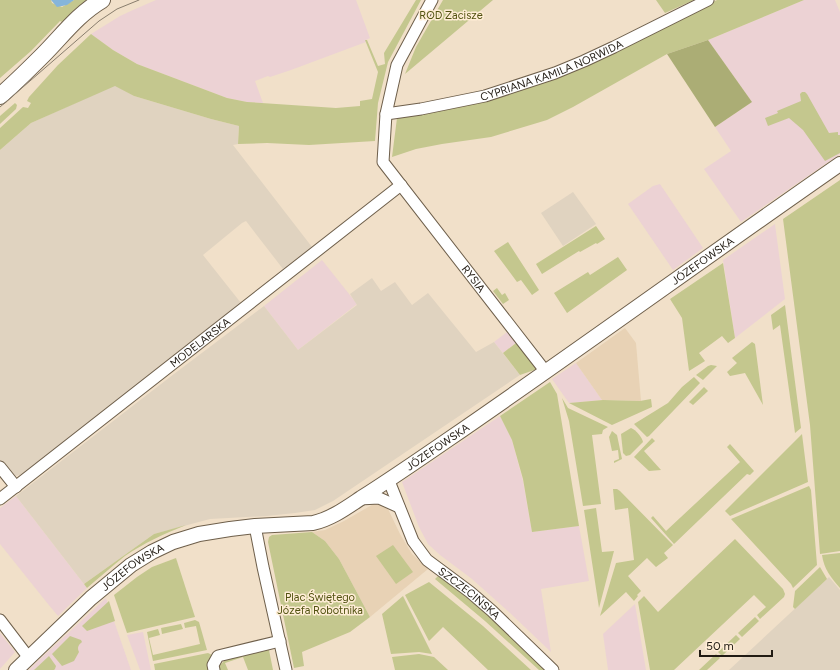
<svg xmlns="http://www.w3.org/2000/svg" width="840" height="670" viewBox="0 0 840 670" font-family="Figtree,sans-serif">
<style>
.commercial{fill:#ecd2d4}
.industrial{fill:#e0d3c0}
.built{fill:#e8d2b5}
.green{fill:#c4c78e}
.forest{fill:#abad75}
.water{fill:#85b5db}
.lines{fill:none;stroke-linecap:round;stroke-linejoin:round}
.minor-casing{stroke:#6e5f4b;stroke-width:13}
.tertiary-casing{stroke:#6e5f4b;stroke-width:16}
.secondary-casing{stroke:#6e5f4b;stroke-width:18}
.minor{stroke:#fff;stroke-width:11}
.tertiary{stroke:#fff;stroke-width:14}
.secondary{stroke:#fff;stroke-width:16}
.tram{stroke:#887d6d;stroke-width:1}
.labels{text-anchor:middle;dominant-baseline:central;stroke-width:3;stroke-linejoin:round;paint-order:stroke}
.park-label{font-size:11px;fill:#515210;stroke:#ffedd6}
.street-label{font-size:11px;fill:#211b13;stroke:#ffedd6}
</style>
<rect width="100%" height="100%" fill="#f1e0c9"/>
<g class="commercial">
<path d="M156,0h200l14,38 -4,2v2l-75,28 -21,7 -2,-1 -13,5 8,22 -16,-1 -20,-4 -90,-34 -24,-14 -22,-16 29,-18 13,-6z"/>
<path d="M804,0h31l5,12v142l-99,68 -37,-53 27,-18 -16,-24 37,-25 -44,-62z"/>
<path d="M660,184l43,64 -30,22 -45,-66 25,-18z"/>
<path d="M775,224l10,75 -50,39 -12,-78z"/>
<path d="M322,260l35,44 -59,46 -34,-44z"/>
<path d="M507,332l9,11 -13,10 -9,-11z"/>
<path d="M576,363l26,37 -33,3 -17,-24z"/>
<path d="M500,416l12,24 11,41 9,51 47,-6 10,55 -48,8 10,63 -41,-39 -38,-34 -32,-24 -12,-11 -9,-17 -17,-45z"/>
<path d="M16,496l71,92 -29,28 -10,-12 -48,-60v-36z"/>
<path d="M106,598l25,72h-102l10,-10z"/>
<path d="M635,604l11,66h-38l-5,-36z"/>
<path d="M143,632l8,38h-11l-13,-35z"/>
<path d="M0,633l15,19 -15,17z"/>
</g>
<g class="industrial">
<path d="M115,85l19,11 77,23 28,7 -1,18 -5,1 79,102 -29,22 -37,-48 -4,2 -39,32 38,48 -218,171 -7,2 -6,-1 -10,-13v-312l31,-27z"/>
<path d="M573,192l23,32 -33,22 -22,-33z"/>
<path d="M372,278l9,13 14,-9 17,23 16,-12 48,59 18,-10 26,33 -187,126 -18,9 -20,3 -28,3 -57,3 -56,15 -70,50 -68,-88 158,-122 90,-68 34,44 59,-45 -7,-11z"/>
<path d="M829,577l11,13v80h-111z"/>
</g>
<g class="built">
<path d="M625,328l11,15 5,58 -39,-1 -26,-37z"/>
<path d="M377,502l11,7 12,25 12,20 16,15 -58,48 -31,-58 -14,-18 -13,-9 13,-2 19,-9z"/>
</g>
<g class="green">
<path d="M0,0h51l1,3 10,4 12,-7h12l-13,11 -11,11 -2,-1 -29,30 -31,27z"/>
<path d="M416,0h5l-33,62 -10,41 -3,38 -66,4 -42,-2 -29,1 1,-18 -28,-7 -77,-23 -19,-10 -84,37 -31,27v-22l23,-21 5,1 3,-5 -4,-2 2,-4 29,-32 33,-31 22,16 24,14 90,34 20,4 89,6 24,-2v-5l12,-2 6,-27 -13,-32h2l11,26 7,-2 -1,-11z"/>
<path d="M443,0h50l-88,74 11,-27z"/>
<path d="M656,0h38l-29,13z"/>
<path d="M717,0h87l-96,40 -41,14 -94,53 -26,13 -56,17 -49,7 -26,5 -24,8 5,-39 88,-18 187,-78z"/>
<path d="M802,92h3l2,2 22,39 9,-1v3h2v18l-15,8 -22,-31 -14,-12 -21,8 -3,-8 13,-5 -1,-2 24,-10 -1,-7z"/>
<path d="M15,103l2,2 -1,4 -16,15v-8z"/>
<path d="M840,180v371l-20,3 -10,-129 -27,-206z"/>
<path d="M596,226l9,13 -8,5 -1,-1 -16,9 -1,-1 -37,23 -6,-10z"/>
<path d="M508,242l31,48 -7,5 -11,-15 -4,2 -23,-31z"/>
<path d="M618,257l9,13 -60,43 -13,-20 34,-21 2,3z"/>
<path d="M723,263l12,75 -7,5 -6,-7 -23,17 6,8 -16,10 -7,-53 -12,-19z"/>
<path d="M497,288l5,7 3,-2 4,7 -6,4 -10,-13z"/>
<path d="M785,305l16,123 -6,5 -15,-108 -7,5 -2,-15z"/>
<path d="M752,342l3,2 8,61 -18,-32 -15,3 -3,-4 10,-9 -5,-5z"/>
<path d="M516,343l21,26 -17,6 -17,-22z"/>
<path d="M711,365l6,1 -14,14 -7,-5 12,-9z"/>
<path d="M694,377l6,6 -51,53 -2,1 -13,-13 34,-21 14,-16z"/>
<path d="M550,382l7,12 22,132 -47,6 -9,-53 -11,-39 -12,-24z"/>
<path d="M704,387l4,4 -15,14 -4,-3z"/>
<path d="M562,398l6,10 40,19 -5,3 -1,4 -10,1 9,69 -18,2 -14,-85z"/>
<path d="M651,399l1,8 -40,18 -43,-22 34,-3 37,1z"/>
<path d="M631,428c5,2 11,9 12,14l-13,13 -4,1 -3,-3 -2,-19z"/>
<path d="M612,431l5,4 5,24 -8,4v-2l5,-2 -1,-9 -6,1 -3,-14z"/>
<path d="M802,434l6,48 -78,34 -5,-5z"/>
<path d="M652,438l3,3 -11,10 17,19 -12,1 -15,-14z"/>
<path d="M730,444l24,27 -4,4 -3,-1 -73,70 -23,-26 2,-2 13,15 74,-69 -13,-15z"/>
<path d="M809,486l2,4 6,75 -24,23 -2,-4 -60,-65z"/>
<path d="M613,489h4l3,2 53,54 -9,8 4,5 -12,9 -9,-9 -19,18 13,15 -4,4 1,1 -4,5 -8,-9 -26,24 16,-53 18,-3 -6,-52 -13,2z"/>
<path d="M596,508l6,44 12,-1 -15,57 -15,-98z"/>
<path d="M186,525c-22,9 -42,18 -61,31 -13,10 -25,21 -38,32l-3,-4 70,-50z"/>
<path d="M312,532l13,9 14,18 31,58 -20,15 -48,20 2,14 -10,2 -26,-126 1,-5 3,-2z"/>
<path d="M735,539l48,50 2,5 -1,3 -24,22 -3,-4 9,-8 -12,-12 -80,75h-24l-12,-68 6,-6 14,16z"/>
<path d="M393,545l20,27 -17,12 -20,-28z"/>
<path d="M840,553v35c-9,-10 -16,-19 -18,-33z"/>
<path d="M176,558l19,59 -68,16 -13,-38 23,-18 15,-10z"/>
<path d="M820,567l7,12 -32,30 -2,-2 2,-16z"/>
<path d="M438,576l20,14 31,26 56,54h-6l-54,-49 -50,-42z"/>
<path d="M429,582l54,44 48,44h-43l-45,-43 -14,14 -24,-46z"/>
<path d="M403,596l29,58 -13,-2 -28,2 -9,-40z"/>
<path d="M109,601l6,20 -28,10 -5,-5z"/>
<path d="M755,617l4,4 -17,16 -4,-4z"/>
<path d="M195,620l4,2 8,28 -54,11 -6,-29 11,-3 2,6 -11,3 4,17 47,-11 -4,-18 -11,2 -1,-5z"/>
<path d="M181,624l2,5 -21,5 -1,-6z"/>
<path d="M736,635l4,4 -18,17 -4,-4z"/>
<path d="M70,636l11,4 1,2c-4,3 -5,6 -3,10l-5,9 -12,5 -10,-12z"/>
<path d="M269,650l4,20h-25l-5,-13 -18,6 3,7h-8l-1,-4 6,-6z"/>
<path d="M208,653l8,4 -3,13h-58l-1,-6z"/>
<path d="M419,654l15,3 14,13h-53l-3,-13z"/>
<path d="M716,654l4,4 -13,12h-8z"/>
<path d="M49,656l7,10 -1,3 -1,1h-20z"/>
</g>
<path class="forest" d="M708,40l44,62 -37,25 -48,-73z"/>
<path class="water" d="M51,0h23l-7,5 -10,2z"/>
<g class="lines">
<defs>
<g id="minor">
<path id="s1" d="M432,0l-35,65 -11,49 -3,48 163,210"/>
<path id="s2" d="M386,114l35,-5 64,-13 70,-23 29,-12 30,-14 94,-47"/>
<path d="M0,467l16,20"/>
<path id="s3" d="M389,481l24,60 14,19 43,32 22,19 61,59"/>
<path id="s4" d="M0,499l401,-314"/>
<path d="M359,499l20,-1 20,9"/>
<path d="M255,526l8,41 23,103"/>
<path d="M0,620l29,38"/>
<path d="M214,670l-1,-5 5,-9 62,-15"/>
</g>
<g id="tertiary">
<path id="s5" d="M16,670l75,-72 40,-33 21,-13 21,-10 26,-8 31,-5 25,-3 58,-3c18,-4 33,-15 48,-25 30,-19 59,-39 88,-59 131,-90 260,-184 391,-275"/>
</g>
<path id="secondary" d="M0,96c15,-13 29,-27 43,-41 19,-19 35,-41 59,-55"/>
</defs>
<use href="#minor" class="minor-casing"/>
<use href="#tertiary" class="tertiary-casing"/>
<use href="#secondary" class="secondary-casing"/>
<use href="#minor" class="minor"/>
<use href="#tertiary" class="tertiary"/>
<use href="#secondary" class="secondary"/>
<path class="tram" d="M0,107l99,-86 18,-12 22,-9"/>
</g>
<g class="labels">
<g class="park-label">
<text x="451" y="15">ROD Zacisze</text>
<text x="320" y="597">Plac Świętego<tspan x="320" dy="13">Józefa Robotnika</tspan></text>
</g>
<g class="street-label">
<text stroke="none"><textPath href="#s2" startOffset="172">CYPRIANA KAMILA NORWIDA</textPath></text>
<text stroke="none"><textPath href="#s5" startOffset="816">JÓZEFOWSKA</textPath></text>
<text stroke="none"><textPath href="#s1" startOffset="320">RYSIA</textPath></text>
<text stroke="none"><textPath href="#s4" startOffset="254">MODELARSKA</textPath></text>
<text stroke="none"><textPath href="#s5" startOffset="492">JÓZEFOWSKA</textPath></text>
<text stroke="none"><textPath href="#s5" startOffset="156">JÓZEFOWSKA</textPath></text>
<text stroke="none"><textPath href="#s3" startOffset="142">SZCZECIŃSKA</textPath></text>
</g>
</g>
<path d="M700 650v6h72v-6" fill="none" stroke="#211b13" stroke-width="2"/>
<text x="706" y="650" font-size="12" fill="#211b13" stroke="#ffedd6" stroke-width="3" paint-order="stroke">50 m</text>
</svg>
